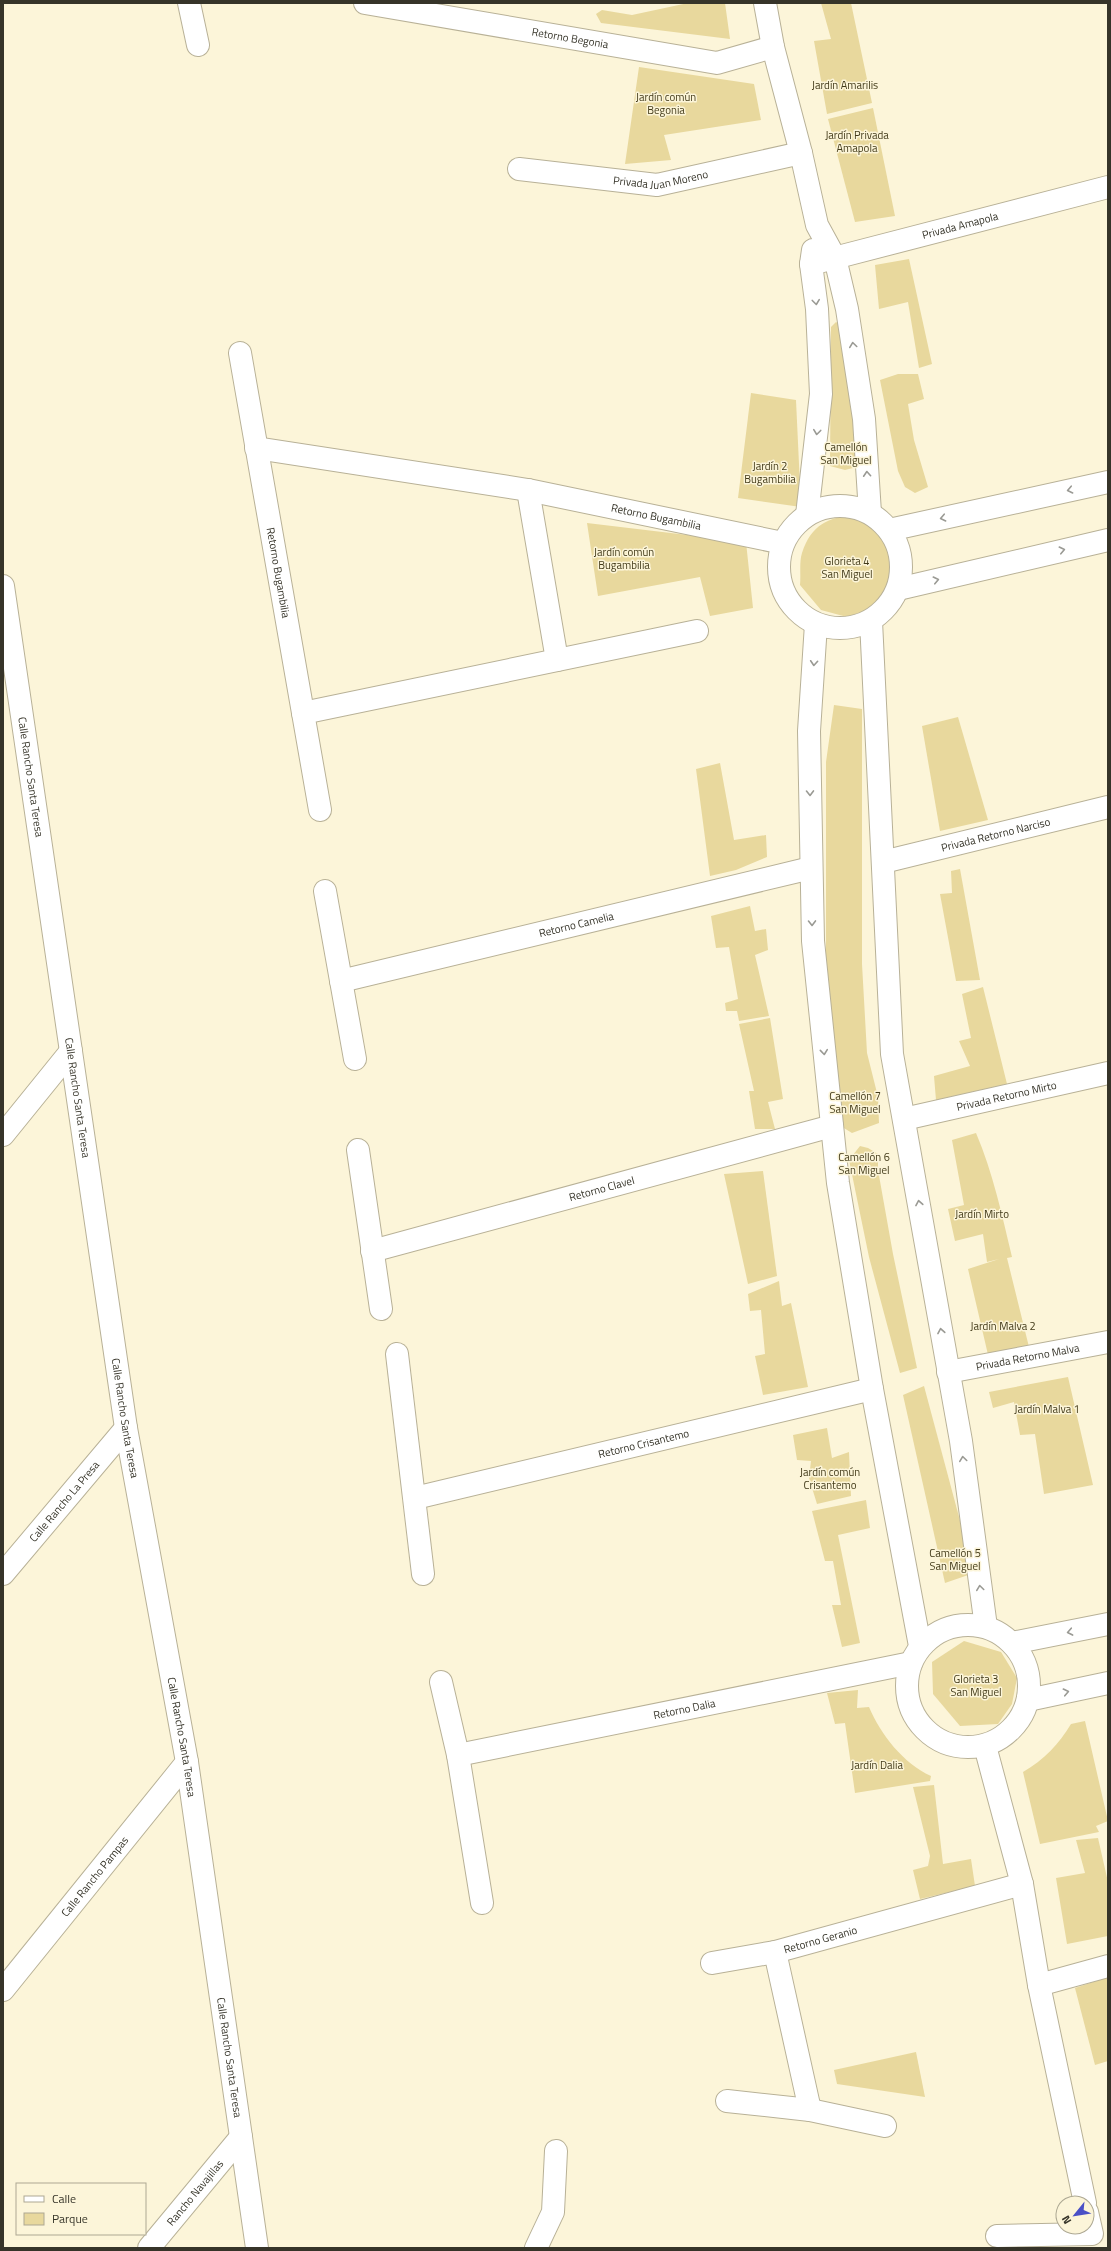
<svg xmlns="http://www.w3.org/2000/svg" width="1111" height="2251" viewBox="0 0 1111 2251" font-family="'Titillium Web',sans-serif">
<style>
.green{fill:#e8d89d}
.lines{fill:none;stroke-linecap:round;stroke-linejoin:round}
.street-casing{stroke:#b8b197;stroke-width:24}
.street{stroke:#fff;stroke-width:22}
.oneway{stroke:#9a9a94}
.labels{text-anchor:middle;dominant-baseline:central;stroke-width:3;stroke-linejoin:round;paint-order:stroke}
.street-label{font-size:11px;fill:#363429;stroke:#fcf5d9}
.park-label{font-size:11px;fill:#423a19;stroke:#fcf5d9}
</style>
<rect width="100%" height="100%" fill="#fcf5d9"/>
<g class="green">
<path d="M688,3h37l5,36 -129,-16 -5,-9 6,-4 30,5z"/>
<path d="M821,3h30l21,100 -45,11 -13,-73 17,-2z"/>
<path d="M639,67l115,17 7,36 -97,15 7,25 -46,4z"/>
<path d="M873,108l22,108 -40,6 -27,-103z"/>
<path d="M909,259l23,105 -13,4 -11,-66 -29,7 -4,-44z"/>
<path d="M836,322l7,5 18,139 -16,4 -15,-4 1,-139z"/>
<path d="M898,374h20l6,25 -16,5 6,36 14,47 -13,6 -10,-6 -7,-16 -18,-91z"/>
<path d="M751,393l45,7 5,107 -63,-9z"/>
<path d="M856,515l20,10 15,25 5,20 -5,19 -16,18 -28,10 -26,-7 -21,-25c1,-10 -1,-23 2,-32 9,-28 26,-36 54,-38z"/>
<path d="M587,523l159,19 7,66 -43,8 -10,-39 -102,19z"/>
<path d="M834,705l28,4v255l5,89 11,44 1,26 -27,10 -13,-8 -13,-131v-232z"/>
<path d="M958,717l30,103 -48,11 -18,-105z"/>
<path d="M720,763l14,77 32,-5 1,22 -31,13 -26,6 -14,-107z"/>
<path d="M960,869l20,111 -24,1 -16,-87 12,-1 -1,-22z"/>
<path d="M750,906l5,25 11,-2 2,21 -13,5 14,61 -30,5 -2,-10h-11l-1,-8 13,-4 -9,-52 -13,1 -5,-32z"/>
<path d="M983,987l24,97 -71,16 -2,-24 36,-10 -11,-25 12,-3 -9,-44z"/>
<path d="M770,1018l13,81 -15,3 7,27h-20l-6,-38h5l-15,-67z"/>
<path d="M976,1133c17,40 26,82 36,124l-5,1 22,89 -40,12 -21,-90 31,-10 -12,3 -4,-28 -28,7 -7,-32 16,-4 -12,-65z"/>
<path d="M860,1146l8,2 10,6v16l15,84 24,114 -17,5 -31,-116 -20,-97z"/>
<path d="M763,1171l14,105 -29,8 -24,-110z"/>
<path d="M779,1281l3,25 9,-3 17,84 -45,8 -8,-39 10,-2 -4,-44 -11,1 -2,-17z"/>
<path d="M1068,1377l25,108 -49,9 -9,-60 -15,1 -6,-33 -21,6 -4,-16z"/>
<path d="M924,1386l50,187 -29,10 -42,-188z"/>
<path d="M827,1428l5,30 17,-6 2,44 -34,8 -8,-26 2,-17 -14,-1 -4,-25z"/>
<path d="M866,1500l4,28 -32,7 22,108 -18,4 -10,-42h9l-8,-44h-8l-13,-50z"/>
<path d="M964,1641l37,11 16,26 -5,26 -14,20 -38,2 -27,-32 -1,-32z"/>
<path d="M858,1690l-1,18 12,-1c12,28 34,56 62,69l-1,5 -75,12 -10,-70 -10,1 -8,-31z"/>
<path d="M1085,1721l23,100 -12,5 3,6 -59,12 -17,-72c21,-12 36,-28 48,-48z"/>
<path d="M934,1785l9,79 28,-5 4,27 -55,13 -7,-29 15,-4 2,-10 -17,-69z"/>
<path d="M1098,1838l10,44v54l-41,8 -11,-66 29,-5 -9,-33z"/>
<path d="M1108,1977v84l-13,4 -20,-77z"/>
<path d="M916,2052l9,45 -88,-13 -3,-14z"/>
</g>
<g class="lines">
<defs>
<g id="street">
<path d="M189,3l9,42"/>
<path id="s1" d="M365,3l352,60 56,-16"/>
<path d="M765,3l8,44 28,106 16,72 18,33 12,51 17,110 6,94"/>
<path id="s2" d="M519,169l138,16 144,-32"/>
<path id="s3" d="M811,264l297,-77"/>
<path id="s4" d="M240,353l80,457"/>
<path id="s5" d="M256,448l272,42 255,53"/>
<path d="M528,490l29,170"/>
<circle cx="840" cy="567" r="61"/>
<path d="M807,515l14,-121 -4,-85 -6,-45 2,-14"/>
<path d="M889,530l219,-48"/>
<path id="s6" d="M3,586l123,842 61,334 70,486"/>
<path d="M898,589l210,-49"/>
<path d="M871,621l21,433 69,387 25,186"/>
<path d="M816,624l-7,107 4,210 25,242 34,206 48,257"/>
<path d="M303,713l394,-82"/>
<path id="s7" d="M883,862l225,-55"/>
<path d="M325,891l30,168"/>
<path id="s8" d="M341,981l470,-113"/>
<path id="s9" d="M904,1119l204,-46"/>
<path d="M3,1135l68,-84"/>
<path d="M358,1150l23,159"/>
<path id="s10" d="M372,1251l460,-125"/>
<path d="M397,1354l26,220"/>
<path id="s11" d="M948,1372l160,-30"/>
<path id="s12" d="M415,1498l457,-109"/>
<path id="s13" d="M3,1574l123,-146"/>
<circle cx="968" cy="1686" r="61"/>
<path d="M1012,1643l96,-19"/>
<path d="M441,1682l17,73 24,148"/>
<path d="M1028,1700l80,-17"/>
<path d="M985,1746l37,138 17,101 46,218"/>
<path id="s14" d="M458,1755l453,-92"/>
<path d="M775,1952l35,158"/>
<path id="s15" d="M712,1963l63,-11 247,-68"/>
<path d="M1039,1985l69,-19"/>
<path id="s16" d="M3,1990l184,-228"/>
<path d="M727,2101l83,9 75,16"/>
<path d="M997,2236l95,-2 -5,-22"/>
<path id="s17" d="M149,2248l92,-111"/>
<path d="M536,2248l17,-36 3,-61"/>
</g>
</defs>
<use href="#street" class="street-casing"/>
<use href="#street" class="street"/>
</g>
<defs><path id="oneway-chevron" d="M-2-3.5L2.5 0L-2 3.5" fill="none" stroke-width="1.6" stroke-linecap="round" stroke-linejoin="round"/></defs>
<g class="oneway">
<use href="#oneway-chevron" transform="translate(816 302) rotate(83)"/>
<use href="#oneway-chevron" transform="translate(853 345) rotate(-98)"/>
<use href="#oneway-chevron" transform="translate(817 432) rotate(97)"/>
<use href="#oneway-chevron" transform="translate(867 474) rotate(-94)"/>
<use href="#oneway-chevron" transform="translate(1070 490) rotate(168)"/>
<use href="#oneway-chevron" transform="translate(943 518) rotate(168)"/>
<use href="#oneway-chevron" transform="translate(1062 550) rotate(-13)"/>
<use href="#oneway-chevron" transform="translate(936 580) rotate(-13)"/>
<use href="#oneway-chevron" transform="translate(814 663) rotate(94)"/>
<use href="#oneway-chevron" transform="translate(810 793) rotate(89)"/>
<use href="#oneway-chevron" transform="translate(812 923) rotate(89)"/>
<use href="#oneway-chevron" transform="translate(824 1052) rotate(84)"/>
<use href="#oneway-chevron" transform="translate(919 1203) rotate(-100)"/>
<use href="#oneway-chevron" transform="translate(941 1331) rotate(-100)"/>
<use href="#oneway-chevron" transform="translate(963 1459) rotate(-98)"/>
<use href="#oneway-chevron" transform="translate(980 1588) rotate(-98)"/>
<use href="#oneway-chevron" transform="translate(1070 1632) rotate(169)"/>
<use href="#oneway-chevron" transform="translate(1066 1692) rotate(-12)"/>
</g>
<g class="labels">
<g class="street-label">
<text stroke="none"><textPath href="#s1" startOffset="208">Retorno Begonia</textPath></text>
<text stroke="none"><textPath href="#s2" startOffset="143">Privada Juan Moreno</textPath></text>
<text stroke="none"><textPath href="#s3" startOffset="154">Privada Amapola</textPath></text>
<text stroke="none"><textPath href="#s5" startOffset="406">Retorno Bugambilia</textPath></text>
<text stroke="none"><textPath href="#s4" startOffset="223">Retorno Bugambilia</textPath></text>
<text stroke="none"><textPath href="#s6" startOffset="193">Calle Rancho Santa Teresa</textPath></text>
<text stroke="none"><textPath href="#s7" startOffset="116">Privada Retorno Narciso</textPath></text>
<text stroke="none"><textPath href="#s8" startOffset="242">Retorno Camelia</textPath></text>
<text stroke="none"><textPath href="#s9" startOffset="105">Privada Retorno Mirto</textPath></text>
<text stroke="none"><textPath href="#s6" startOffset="517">Calle Rancho Santa Teresa</textPath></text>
<text stroke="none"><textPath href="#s10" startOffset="238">Retorno Clavel</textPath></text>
<text stroke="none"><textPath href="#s11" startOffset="81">Privada Retorno Malva</textPath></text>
<text stroke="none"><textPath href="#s6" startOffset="841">Calle Rancho Santa Teresa</textPath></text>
<text stroke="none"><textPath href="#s12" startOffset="235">Retorno Crisantemo</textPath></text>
<text stroke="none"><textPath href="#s13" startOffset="95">Calle Rancho La Presa</textPath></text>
<text stroke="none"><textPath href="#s14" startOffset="231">Retorno Dalia</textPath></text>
<text stroke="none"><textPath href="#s6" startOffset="1165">Calle Rancho Santa Teresa</textPath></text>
<text stroke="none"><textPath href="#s16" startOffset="146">Calle Rancho Pampas</textPath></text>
<text stroke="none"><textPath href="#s15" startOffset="111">Retorno Geranio</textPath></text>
<text stroke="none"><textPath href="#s6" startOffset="1489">Calle Rancho Santa Teresa</textPath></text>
<text stroke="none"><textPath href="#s17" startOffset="72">Rancho Navajillas</textPath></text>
</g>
<g class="park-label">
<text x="845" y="85">Jardín Amarilis</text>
<text x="666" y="97">Jardín común<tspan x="666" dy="13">Begonia</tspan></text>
<text x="857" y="135">Jardín Privada<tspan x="857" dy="13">Amapola</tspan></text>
<text x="846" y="447">Camellón<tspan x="846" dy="13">San Miguel</tspan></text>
<text x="770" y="466">Jardín 2<tspan x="770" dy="13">Bugambilia</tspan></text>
<text x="624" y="552">Jardín común<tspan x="624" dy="13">Bugambilia</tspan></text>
<text x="847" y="561">Glorieta 4<tspan x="847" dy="13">San Miguel</tspan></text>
<text x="855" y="1096">Camellón 7<tspan x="855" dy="13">San Miguel</tspan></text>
<text x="864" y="1157">Camellón 6<tspan x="864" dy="13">San Miguel</tspan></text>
<text x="982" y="1214">Jardín Mirto</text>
<text x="1003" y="1326">Jardín Malva 2</text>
<text x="1047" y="1409">Jardín Malva 1</text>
<text x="830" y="1472">Jardín común<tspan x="830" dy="13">Crisantemo</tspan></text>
<text x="955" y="1553">Camellón 5<tspan x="955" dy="13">San Miguel</tspan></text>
<text x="976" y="1679">Glorieta 3<tspan x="976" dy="13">San Miguel</tspan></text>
<text x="877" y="1765">Jardín Dalia</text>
</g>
</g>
<rect width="1111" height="2251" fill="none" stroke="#363429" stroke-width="8"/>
<rect x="16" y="2183" width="130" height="52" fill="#fcf5d9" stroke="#ada893"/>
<rect x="24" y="2196" width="20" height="6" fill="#ffffff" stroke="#ada893"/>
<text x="52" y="2203" font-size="12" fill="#363429">Calle</text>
<rect x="24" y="2213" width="20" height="12" fill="#e8d89d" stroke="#ada893"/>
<text x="52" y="2223" font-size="12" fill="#363429">Parque</text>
<g transform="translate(1075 2215) rotate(240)"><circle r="19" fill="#fcf5d9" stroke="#ada893"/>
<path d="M0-3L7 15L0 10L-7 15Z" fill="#4a50c6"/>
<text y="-6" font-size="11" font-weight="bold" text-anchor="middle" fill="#363429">N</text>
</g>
</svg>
